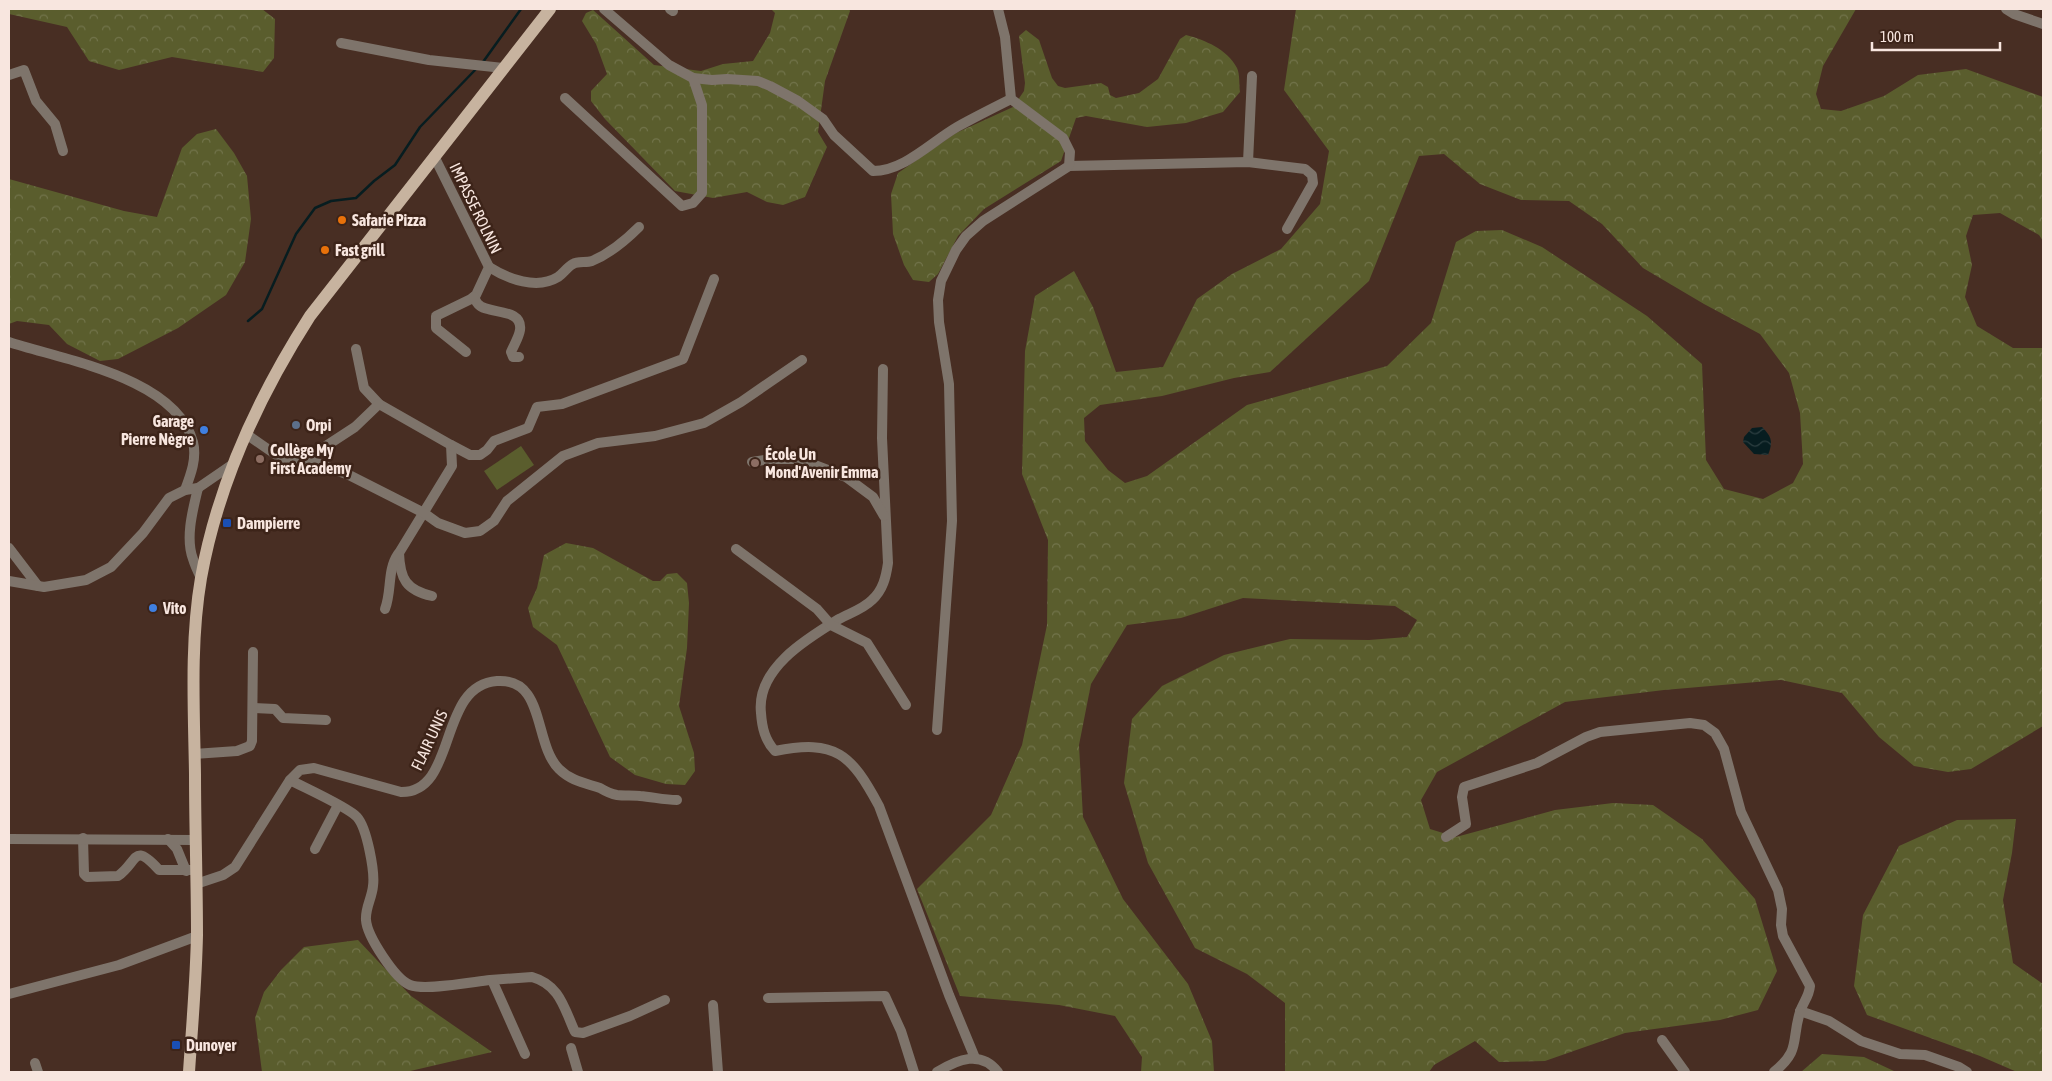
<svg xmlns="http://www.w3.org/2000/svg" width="2052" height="1081" viewBox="0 0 2052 1081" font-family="'Asap Condensed',sans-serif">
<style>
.grass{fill:#5a5d2d}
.forest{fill:url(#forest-crowns);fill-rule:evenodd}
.water{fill:url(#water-waves)}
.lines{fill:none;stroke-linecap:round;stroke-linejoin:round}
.stream{stroke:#071d20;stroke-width:2.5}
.minor{stroke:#7e746b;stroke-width:10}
.tertiary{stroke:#7e746b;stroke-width:10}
.primary{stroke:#c7b39f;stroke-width:12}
.food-dot{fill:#e8710a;stroke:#3d2419;stroke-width:2}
.service-dot{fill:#5c6f8a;stroke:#3d2419;stroke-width:2}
.shop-dot{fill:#3f7fe0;stroke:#3d2419;stroke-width:2}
.education-dot{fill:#8d6e63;stroke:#3d2419;stroke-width:2}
.transit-dot{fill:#1a4fb4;stroke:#3d2419;stroke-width:2}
.labels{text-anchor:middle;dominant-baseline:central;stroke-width:5;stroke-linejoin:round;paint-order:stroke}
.street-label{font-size:16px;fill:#f8e6df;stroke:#3d2419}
.poi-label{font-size:16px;font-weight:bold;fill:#f8e6df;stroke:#3d2419;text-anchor:start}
</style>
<defs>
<pattern id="forest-crowns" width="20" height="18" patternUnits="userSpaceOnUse" patternTransform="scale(1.25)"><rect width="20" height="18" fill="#5a5d2d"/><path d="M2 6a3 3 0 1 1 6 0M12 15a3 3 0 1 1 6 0" fill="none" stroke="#72744b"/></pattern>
<pattern id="water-waves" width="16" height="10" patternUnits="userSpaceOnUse" patternTransform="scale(1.25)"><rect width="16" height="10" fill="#071d20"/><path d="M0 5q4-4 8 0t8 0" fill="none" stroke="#2c3e40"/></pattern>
</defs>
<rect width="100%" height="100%" fill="#482e23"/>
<path class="grass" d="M521,446l13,19 -37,25 -13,-19z"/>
<g class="forest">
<path d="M9,9h253l13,10 -1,39 -11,14 -91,-15 -53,13 -30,-9 -22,-34 -58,-13z"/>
<path d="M771,9h78l1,2 -25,70 -7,51 9,15 -22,50 -22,8 -16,-3 -20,-10 -34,6 -38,-7 -70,-72 -14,-18v-10l16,-17 -11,-30 -14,-23 4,-8 7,-3 61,55 47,6 22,-7 30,-3 17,-28 5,-20z"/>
<path d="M1296,9h560l-33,57 -7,28 5,15 20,2 43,-15 34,-21 48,-6 77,28v144l-4,-6 -39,-22 -27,2 -7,21 6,29 -7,32 12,29 36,22h30v378l-72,43 -23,3 -34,-6 -35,-29 -37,-44 -61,-13 -117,10 -99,12 -128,70 -16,28 9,29 26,8 99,-27 58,-7 40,2 49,34 53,60 22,72 -19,39 -38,10 -95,13 -80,28 -46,1 -24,-21 -41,24 -5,7h-144v-69l-38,-29 -52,-26 -47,-85 -24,-80 8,-64 30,-33 62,-31 66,-16 79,1 38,-3 10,-17 -22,-14 -152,-8 -62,20 -54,7 -36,59 -12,61 4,72 40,82 65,85 24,57 2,31h-73l1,-15 -27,-41 -56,-11 -99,-9 -43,-107 74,-74 31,-70 25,-120 1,-85 -26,-66 3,-123 10,-55 39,-25 19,36 23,65 47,-5 34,-68 35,-25 49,-25 39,-45 9,-53 -45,-61zM1444,154l36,30 41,16 48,1 33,23 41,44 61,36 56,30 29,39 11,40 3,51 -10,19 -30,16 -39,-10 -18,-29 -4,-96 -55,-48 -105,-69 -40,-17 -26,1 -20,11 -25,81 -44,43 -140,39 -100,71 -22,7 -17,-13 -23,-29 -1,-23 16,-13 62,-9 72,-18 36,-6 99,-91 50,-125z"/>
<path d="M1026,30l13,10 13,38 6,8 7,2 36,-5 7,4 2,8 6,3 23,-5 19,-14 22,-40 6,-4c19,5 41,14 51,33 3,6 2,17 3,24l-17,20 -37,11 -39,4 -61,-11 -10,2 -15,43 -77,48 -26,27 -20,38 -9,8 -16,-2 -9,-15 -11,-31 -2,-40 7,-21 58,-40 57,-26 11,-16 1,-8 -6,-47z"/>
<path d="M216,129l18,24 13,23 4,43 -6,43 -19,33 -48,33 -60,31 -18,2 -33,-17 -18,-19 -32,-4 -8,3v-145l115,32 33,6 25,-69 15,-14z"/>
<path d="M566,543l27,5 60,33h7l7,-7 10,-1 10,10 2,20 -2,45 -8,58 15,47 1,18 -10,14 -19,-1 -31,-9 -25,-18 -53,-112 -24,-18 -5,-19 9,-20 7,-33z"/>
<path d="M2016,819l-4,34 -9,47 10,63 30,21v88h-26l-37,-16 -113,-41 -13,-29 9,-71 36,-69 58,-26z"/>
<path d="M358,940l53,56 81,56 -86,20h-144l-7,-54 9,-26 17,-22 23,-23z"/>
<path d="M1822,1054l42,3 32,15h-95z"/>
</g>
<path class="water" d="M1762,427c10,10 11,15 6,28l-14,-1 -11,-12 1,-5 8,-9z"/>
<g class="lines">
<g class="stream">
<path d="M483,62l38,-53"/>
<path d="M248,321l14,-12 34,-75 19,-26 16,-7 25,-3 18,-17 21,-16 25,-38 57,-59"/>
</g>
<g class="minor">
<path d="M670,9l3,2"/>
<path d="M341,43l88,17 74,8"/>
<path d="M9,75l15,-5 12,31 19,23 8,27"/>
<path d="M693,78l19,2 15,-1 31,2 12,5 28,15 25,18 11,16 39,36c31,0 58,-29 84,-44 18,-10 36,-19 54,-28"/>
<path d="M565,98l117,108 11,-3 9,-10v-88l-9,-27 -24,-13 -65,-56"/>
<path d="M434,156l55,111 -13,28 -5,4 -35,17v12l30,24"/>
<path d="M1248,162l4,-86"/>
<path d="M1069,166l179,-4 57,7 7,6 1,8 -26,46"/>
<path d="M489,267c19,12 48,23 69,10 6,-4 9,-10 15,-13 5,-3 13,-1 19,-3 19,-8 33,-20 47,-34"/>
<path d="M474,297c1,2 2,5 4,7 9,11 45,3 42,26 -1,7 -6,15 -9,22l2,5h6"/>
<path d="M9,342c54,18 166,35 184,100 4,16 -2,32 -8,48"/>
<path d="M356,349l8,39 15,16 72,41 1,21 -53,87c1,26 7,37 33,43"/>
<path d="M883,369l-1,69 6,125c-2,14 -5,27 -16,37 -9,9 -22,13 -33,19 -33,20 -83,50 -78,94 1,15 4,27 14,38 61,-12 76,3 104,55l70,189 26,63"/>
<path d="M246,434l39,27 21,-2 43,16 75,38 14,10 27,10 15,-2 14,-10 13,-20 56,-45 35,-13 57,-7 49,-13 37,-21 61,-42"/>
<path d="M451,445l19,10h10l7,-5 7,-9 34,-13 9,-21 25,-3 121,-45 31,-80"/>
<path d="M306,459l49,-32 24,-23"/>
<path d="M752,462l18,-3h29l47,18 27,20 11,19"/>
<path d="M9,548l29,38"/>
<path d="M736,549l81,60 14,16 36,18 39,62"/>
<path d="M385,609c7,-18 2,-39 13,-55"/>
<path d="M253,708l22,1 8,9 43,2"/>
<path d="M937,730l15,-209 -3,-137 -10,-62 -1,-22 3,-19 15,-31 10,-14 17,-15 86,-55 1,-14 -7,-14 -52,-39 -6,-62 -7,-28"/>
<path d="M194,754l43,-3 13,-5 2,-5 1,-89"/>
<path d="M290,780c13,7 58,27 67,37 10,11 18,55 16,69 -1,12 -8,22 -7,34 1,16 29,59 44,65 16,6 62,-3 80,-5 14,-1 28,-2 42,-3 28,8 32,31 43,55l8,1 47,-17 35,-16"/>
<path d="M1446,837l20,-13 -4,-27 2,-10 73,-24 49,-26 14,-5 90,-9 14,2 11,8 9,16 17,63 37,78 4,19 -1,16 2,11 27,50c-1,11 -7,16 -10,26 -9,29 1,38 -26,60"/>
<path d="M83,838l1,36 3,3 31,-1c20,-14 15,-35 41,-6h36"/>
<path d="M9,839l186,1"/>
<path d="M168,839l9,10 9,22"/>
<path d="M315,849l23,-44"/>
<path d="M196,884l27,-9 12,-8 55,-87 10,-10 14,-2 87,24c57,1 36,-107 96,-111 49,-3 36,62 62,88 12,12 26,14 41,19 5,3 11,6 17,7 8,1 16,0 23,1 13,1 24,4 37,4"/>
<path d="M492,980l33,74"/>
<path d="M9,994l110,-29 78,-29"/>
<path d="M768,998l117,-2 16,35 13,41"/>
<path d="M713,1005l5,67"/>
<path d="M1800,1011l29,10 32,20 39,13 25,1 34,12 8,5"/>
<path d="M1662,1040l23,32"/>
<path d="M571,1048l7,24"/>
<path d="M35,1063l3,9"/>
</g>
<g class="tertiary">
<path d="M2006,9l8,5 29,10"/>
<path d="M198,488c-5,21 -13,50 -5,71 2,7 5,13 8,19"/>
<path d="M9,581l35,6 42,-7 25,-13 32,-34 26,-35 16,-8 13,-2 35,-24"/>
<path d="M937,1072c21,-13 44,-22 61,0"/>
</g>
<path class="primary" d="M189,1072c3,-45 7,-91 8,-137 0,-53 -2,-107 -2,-161 -1,-64 -5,-132 6,-196 17,-95 57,-181 109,-262l240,-307"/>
</g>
<g class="food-dot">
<circle cx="342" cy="220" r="5"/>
<circle cx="325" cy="250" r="5"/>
</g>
<circle class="service-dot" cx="296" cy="425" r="5"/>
<g class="shop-dot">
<circle cx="204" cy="430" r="5"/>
<circle cx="153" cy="608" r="5"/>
</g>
<g class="education-dot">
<circle cx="260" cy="459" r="5"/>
<circle cx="755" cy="463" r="5"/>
</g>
<g class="transit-dot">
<rect x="222" y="518" width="10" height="10" rx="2.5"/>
<rect x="171" y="1040" width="10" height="10" rx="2.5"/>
</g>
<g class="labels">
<g class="street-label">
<text transform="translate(476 208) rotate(64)">IMPASSE ROLNIN</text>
<text transform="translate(429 740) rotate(-65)">FLAIR UNIS</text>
</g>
<g class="poi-label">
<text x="352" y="220">Safarie Pizza</text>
<text x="335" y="250">Fast grill</text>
<text x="194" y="421" text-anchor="end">Garage<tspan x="194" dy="18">Pierre Nègre</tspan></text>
<text x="306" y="425">Orpi</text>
<text x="270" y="450">Collège My<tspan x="270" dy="18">First Academy</tspan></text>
<text x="765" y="454">École Un<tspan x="765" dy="18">Mond'Avenir Emma</tspan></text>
<text x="237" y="523">Dampierre</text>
<text x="163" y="608">Vito</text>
<text x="186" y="1045">Dunoyer</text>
</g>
</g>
<rect width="2052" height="1081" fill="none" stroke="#f8e6df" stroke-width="20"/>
<path d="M1872 42v8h128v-8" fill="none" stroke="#f8e6df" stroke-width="2.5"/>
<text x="1880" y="42" font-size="15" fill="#f8e6df" stroke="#3d2419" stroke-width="4" paint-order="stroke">100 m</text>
</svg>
